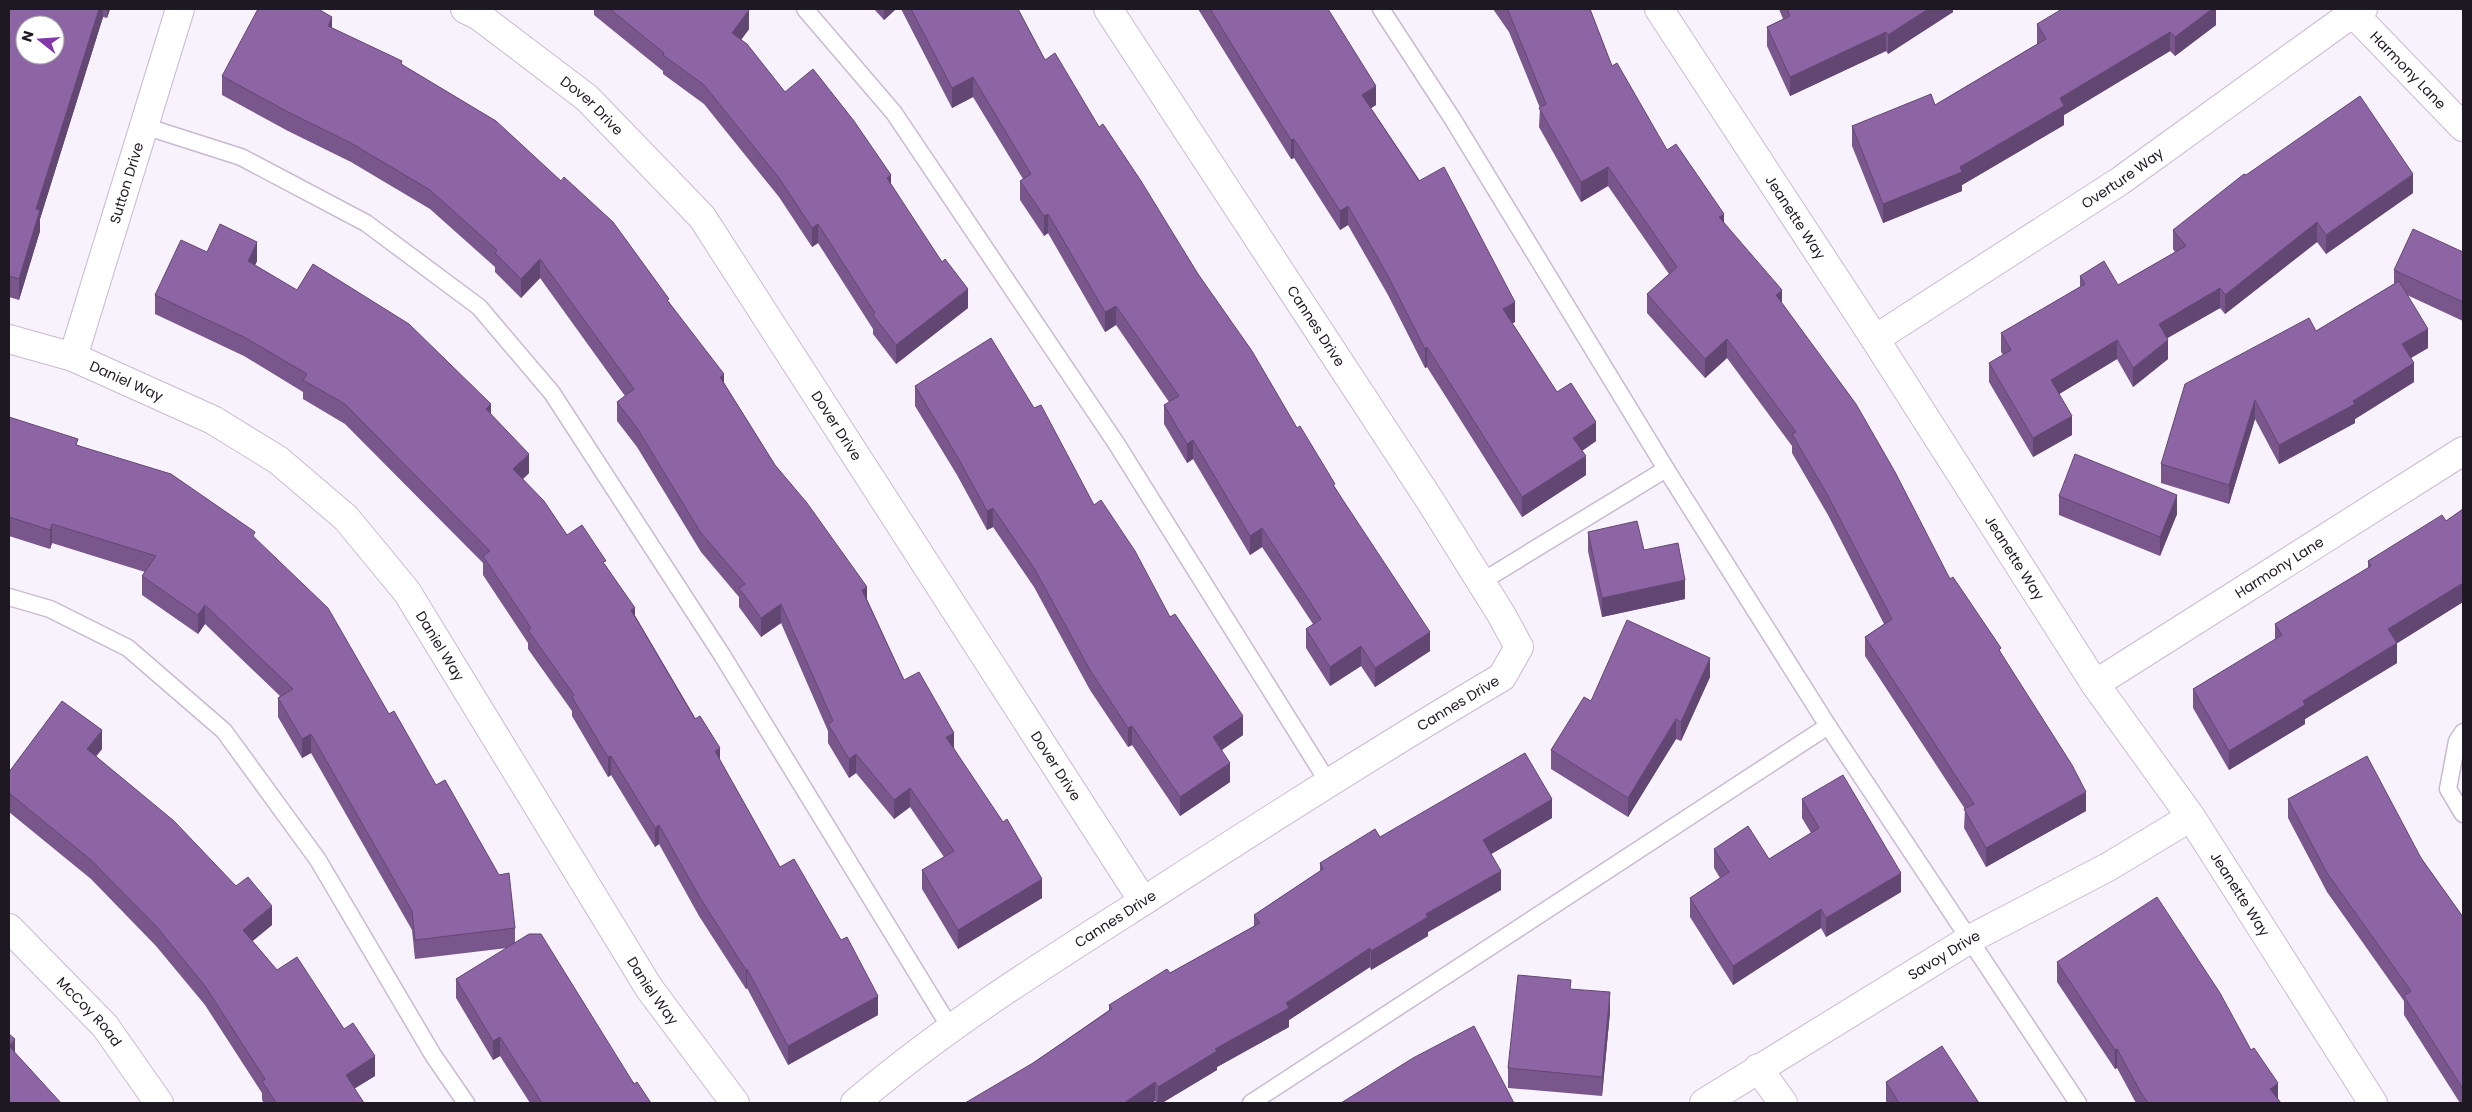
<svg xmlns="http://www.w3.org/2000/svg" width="2472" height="1112" viewBox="0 0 2472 1112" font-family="Poppins,sans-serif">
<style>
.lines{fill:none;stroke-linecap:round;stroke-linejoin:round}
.lane-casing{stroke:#c9bad3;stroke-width:19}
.street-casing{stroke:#c9bad3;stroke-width:30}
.secondary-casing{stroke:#c9bad3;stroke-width:30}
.lane{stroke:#fff;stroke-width:16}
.street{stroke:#fff;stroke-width:28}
.secondary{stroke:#fff;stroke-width:28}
.wall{fill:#79578d}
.shaded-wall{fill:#634773}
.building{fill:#8d65a4;stroke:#634773;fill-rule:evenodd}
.labels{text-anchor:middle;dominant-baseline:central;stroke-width:5;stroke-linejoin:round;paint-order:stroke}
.street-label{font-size:14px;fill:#1e1822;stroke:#fff}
</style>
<rect width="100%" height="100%" fill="#f8f2fd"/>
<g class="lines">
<defs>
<g id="lane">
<path d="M805,9l89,104 222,330 212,339"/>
<path d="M1381,9l71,109 214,351"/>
<path d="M144,126l97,31 125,66 113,84 73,86 170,262 229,374"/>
<path d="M1481,582l185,-113 162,257 250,377"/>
<path d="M9,597l41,12 78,39 96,83 94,129 115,195 33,48"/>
<path d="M2463,732l-6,9 -9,48 15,25"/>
<path d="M1251,1103l577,-377"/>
</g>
<g id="street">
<path id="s1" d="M465,9l14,7 108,82 115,119 441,684"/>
<path id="s2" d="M1659,9l216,330 220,345 96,133 182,286"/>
<path id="s3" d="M2349,9l114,118"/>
<path id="s4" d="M9,339l64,18 140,63 65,40 68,58 61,74 242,396 86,115"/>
<path id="s5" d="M1875,339l245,-158 233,-168 10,-4"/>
<path id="s6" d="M73,357l107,-348"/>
<path id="s7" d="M2095,684l368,-233"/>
<path d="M1758,1068l25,35"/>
<path id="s8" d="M855,1103c89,-76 188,-138 287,-201 119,-77 238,-153 360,-225l17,-30 -18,-33 -70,-112 -323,-493"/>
<path id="s9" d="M1704,1103l266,-164 138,-72 83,-50"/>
</g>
<g id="secondary">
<path id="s10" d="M9,928l96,98 54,77"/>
</g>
</defs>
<use href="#lane" class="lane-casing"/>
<use href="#street" class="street-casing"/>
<use href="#secondary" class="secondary-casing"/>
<use href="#lane" class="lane"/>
<use href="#street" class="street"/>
<use href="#secondary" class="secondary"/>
</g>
<g class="wall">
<path d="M9,9h101l-3,9 -4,-1 -63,202v12l-21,69 -10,-3z"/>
<path d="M594,9h153l2,20 -8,11 44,52 106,92 77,124 -72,56 -23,-30v-5l-55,-86 -6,4 -33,-50 -75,-93 -41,-30v-3l-69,-56z"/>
<path d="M874,9h22l-12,11z"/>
<path d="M901,9h117l27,51 54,67 99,147 99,154 38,59 95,164 -55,36 -14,-21 -31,20 -24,-38v-19l7,-5 -51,-77 -12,8 -57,-96 -6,4 -23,-39v-19l5,-3 -53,-77 -11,7 -57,-99 -4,3 -24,-36v-19l3,-2 -50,-82 -21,11z"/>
<path d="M1198,9h130l48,96 -5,3 144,214 -3,1 45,69 39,49 -14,10 4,24 -64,42 -95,-150 -2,1 -37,-73 -40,-70 -8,5 -46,-72 -3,1z"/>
<path d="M1493,9h97l22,57 55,84 57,72 58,81 168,276 51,74 85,158 -100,56 -22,-39 1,-19 -100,-153v-19l19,-13 -56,-109 -36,-62v-7l-65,-88 -22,20 -58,-65v-19l22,-20 -61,-88 -27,16 -42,-75 1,-19 -31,-76z"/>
<path d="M1779,9h174v3l-65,42 -2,-3 -96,45 -23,-50v-19l16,-8z"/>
<path d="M2216,9v16l-41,31 -5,-5 -106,64v10l-102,60v6l-79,32 -31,-77v-20l83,-21 102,-61v-20z"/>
<path d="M332,28l70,36 267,238 55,81 51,82 92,134 37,81 50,68 88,150 -84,51 -36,-60v-19l22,-13 -34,-50 -16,12 -38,-46 -7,5 -21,-35v-12l-47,-108 -20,14 -22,-30v-10l-38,-45 -64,-105 -20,-26v-19l8,-6 -85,-118 -19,20 -26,-26v-5l-65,-58 -79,-47 -63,-31 -66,-36v-19z"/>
<path d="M2246,175l167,18 -87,61 -9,-12 -92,72 -5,-6 -53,30 1,21 -35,28 -16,-28 -58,35 13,41 -39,22 -44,-75v-19l14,-8 -2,-3v-19l79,-46v-11l38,9 57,-33 -2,-3v-19z"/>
<path d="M207,252l50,9 -2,4 236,149 38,59 -6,6 44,56 39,31 114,194 60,107 98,148 -90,50 -41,-77 -1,1 -47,-73 -40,-72 -4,3 -44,-72 -3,2 -36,-61v-5l-44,-62v-6l-45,-68v-12l-138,-139 -42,-25v-7l-59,-36 -89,-42v-19z"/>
<path d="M2463,252v69l-56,-26 21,53 -17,10 3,24 -59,37v4l-76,41 -24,-45 -26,85 -68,-21v-19l155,-133 78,-47v-14z"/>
<path d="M915,386l179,119 76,112 73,118 -21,15 8,32 -50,34 -48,-71 -4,2 -38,-57 -56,-103 -41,-60 -6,3 -30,-55 -42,-69z"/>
<path d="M9,417l69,28 177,94 134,175 126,214v15l136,160h-121l-30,-47 -7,4 -37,-62v-19l51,-31 -92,11 -3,-29 -101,-177 -9,5 -24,-41v-19l2,-2 -75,-72 -7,10 -56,-39v-19l3,-4 -93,-29 -2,6 -41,-13z"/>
<path d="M2059,496l118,18 -17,42 -101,-41z"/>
<path d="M2463,509v93l-66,41v20l-92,56v5l-76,46 -36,-62v-19l82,-49v-16l93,-56v-7l78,-40z"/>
<path d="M1588,532l56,18 41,49 -83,18 -14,-66z"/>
<path d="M1710,677l-29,64 -5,-2 -48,78 -77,-48v-19l40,-49z"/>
<path d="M102,749l-6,7 176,169 -20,16 25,29 98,106 -21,12 10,15h-100l-2,-3v-7l-57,-88 -49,-59 -65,-67 -82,-67v-40z"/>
<path d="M1802,799l99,93 -75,45 -5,-9 -88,57 -43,-68v-19l30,-20 -6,-10v-19l55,10 42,-26 -9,-15z"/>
<path d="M2288,799l133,59 42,59v186h-3l-56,-88v-14l-77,-109 -39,-74z"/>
<path d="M1552,818l-61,36 10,36 -73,42v4l-57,34 -1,-3 -81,53v7l-72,40v3l-55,33h-5l-2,-2 -122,-38 76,-53v-5l61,-32 84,-47v-11l66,-44v-8l60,-26z"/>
<path d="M2057,962l221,137 3,4h-145l-19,-35 -2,1 -58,-87z"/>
<path d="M1610,1012l-8,84 -94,-8v-20z"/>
<path d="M1886,1082l93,21h-92l-1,-2z"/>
</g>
<g class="shaded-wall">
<path d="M99,9h4v8l-63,202v12l-21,69v-21l17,-70z"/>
<path d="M107,9h3l-3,9z"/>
<path d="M884,9h12l-12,11z"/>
<path d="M1928,9h25v3l-65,42v-19z"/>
<path d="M2212,9h4v16l-41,31v-19z"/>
<path d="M749,10v19l-17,23v-19z"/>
<path d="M332,17v19l-4,-10z"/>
<path d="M1886,32v19l-96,45v-19z"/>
<path d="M2170,32v19l-106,64v10l-102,60v6l-79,32v-19l77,-37 100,-69z"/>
<path d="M973,77v20l-21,11v-20z"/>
<path d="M1376,86v19l-14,9v-19z"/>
<path d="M1294,139v19l-3,1v-19z"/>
<path d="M1608,167v19l-27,16v-20z"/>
<path d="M2413,174v19l-87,61v-19z"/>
<path d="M891,175v19l-4,-16z"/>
<path d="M1348,206v19l-8,5v-19z"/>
<path d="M1048,214v19l-4,3v-20z"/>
<path d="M1724,214v19l-5,-16z"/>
<path d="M2317,222v20l-92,72v-19z"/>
<path d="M818,224v19l-6,4v-19z"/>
<path d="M257,242v19l-9,19v-19z"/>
<path d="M540,259v19l-19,20v-19z"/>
<path d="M2220,288v20l-61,35v-19z"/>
<path d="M968,289v19l-72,56v-19z"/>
<path d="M1782,290v19l-6,-14z"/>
<path d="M1515,302v20l-12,6v-19z"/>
<path d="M1116,306v19l-11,7v-20z"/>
<path d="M2428,329v19l-26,15v-19z"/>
<path d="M1727,339v19l-22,20v-19z"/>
<path d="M2117,340v19l-66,40v-19z"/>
<path d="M2168,340v19l-35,28v-19z"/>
<path d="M1427,347v20l-2,1v-19z"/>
<path d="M2414,363v19l-59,37v4l-76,41v-19z"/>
<path d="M724,374v20l-4,-17z"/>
<path d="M2255,400v19l-26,85v-19z"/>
<path d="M491,404v19l-5,-14z"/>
<path d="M2072,416v19l-39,22v-19z"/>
<path d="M1596,422v19l-23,16v-19z"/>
<path d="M1193,440v19l-6,4v-19z"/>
<path d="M529,454v19l-16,15v-19z"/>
<path d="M1586,456v19l-64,42v-20z"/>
<path d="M2177,495v19l-17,42v-19z"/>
<path d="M993,508v19l-6,3v-19z"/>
<path d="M52,524v19l-2,6v-19z"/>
<path d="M1262,528v19l-12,8v-19z"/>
<path d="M1685,580v19l-83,18v-19z"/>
<path d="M2463,583v19l-75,47v-20z"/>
<path d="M867,587v19l-5,-16z"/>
<path d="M781,604v19l-20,14v-19z"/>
<path d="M205,605v19l-7,10v-19z"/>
<path d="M635,608v19l-4,-17z"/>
<path d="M1430,632v19l-55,36v-19z"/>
<path d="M2397,643v20l-92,56v5l-76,46v-19l74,-50z"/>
<path d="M1361,646v20l-31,20v-19z"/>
<path d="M1710,658v19l-29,64v-19z"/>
<path d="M10,682v19l-1,2v-19z"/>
<path d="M1243,716v19l-30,21v-19z"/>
<path d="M1676,719v20l-48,78v-19z"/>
<path d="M1132,726v19l-4,2v-19z"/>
<path d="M102,730v19l-15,19v-19z"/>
<path d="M954,733v19l-8,-15z"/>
<path d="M311,734v19l-9,5v-19z"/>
<path d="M720,748v20l-5,-17z"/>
<path d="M856,754v19l-7,5v-19z"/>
<path d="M611,756v19l-3,2v-20z"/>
<path d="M1230,763v19l-50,34v-19z"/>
<path d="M910,788v19l-16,12v-19z"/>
<path d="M2086,792v19l-100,56v-19z"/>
<path d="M1552,799v19l-69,41v-19z"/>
<path d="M659,825v19l-4,3v-19z"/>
<path d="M1501,871v19l-73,42v4l-57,34v-19l55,-37z"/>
<path d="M1901,873v19l-75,45v-19z"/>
<path d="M1042,879v19l-84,51v-19z"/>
<path d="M272,906v19l-29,24v-19z"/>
<path d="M1821,909v19l-88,57v-19z"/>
<path d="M1370,948v19l-81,53v7l-72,40v3l-55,33h-4v-16z"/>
<path d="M747,969v19l-1,1v-19z"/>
<path d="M1610,992v20l-8,84v-19z"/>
<path d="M878,996v19l-90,50v-19z"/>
<path d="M500,1037v19l-7,4v-19z"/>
<path d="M15,1039v19l-6,-12z"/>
<path d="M2117,1049v19l-2,1v-19z"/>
<path d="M375,1056v20l-29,18v-19z"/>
<path d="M1155,1082v19l-3,2h-28z"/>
<path d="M2278,1083v19l-8,-13z"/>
</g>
<g class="building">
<path d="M9,9h90l-63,200 4,1 -21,69 -10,-3zM25,25h30v30h-30z"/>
<path d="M258,9h60l14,8 -4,9 74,35 -1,3 95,57 65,60 3,-4 49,45 56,77 -2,1 57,74 -4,3 55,88 32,38 60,84 -5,3 42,90 15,-8 35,61 -8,4 57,85 4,-3 35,60 -84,51 -36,-60 32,-19 -44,-63 -16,12 -38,-46 -7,5 -21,-35 5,-3 -52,-117 -20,14 -22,-30 6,-4 -44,-51 -64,-105 -20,-26 17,-13 -94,-130 -19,20 -26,-26 2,-3 -67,-60 -79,-47 -63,-31 -66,-36z"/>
<path d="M610,9h137l2,1 -17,23 15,11 38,48 28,-23 41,52 37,54 -4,3 55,84 3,-3 23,30 -72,56 -23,-30 2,-2 -57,-89 -6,4 -33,-50 -75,-93 -41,-30 1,-2z"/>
<path d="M911,9h107l27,51 10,-7 44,74 4,-3 38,57 57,93 54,77 45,77 3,-2 35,58 -2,1 97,147 -55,36 -14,-22 -31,21 -24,-38 15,-10 -59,-91 -12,8 -57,-96 -6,4 -23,-39 15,-9 -63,-90 -11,6 -57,-98 -4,2 -24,-35 11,-7 -58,-97 -21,11z"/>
<path d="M1210,9h118l48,77 -14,9 57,86 25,-14 71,135 -12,7 54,83 14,-9 25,39 -23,16 13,18 -64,41 -95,-150 -2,2 -37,-73 -40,-70 -8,5 -46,-72 -3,1z"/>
<path d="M1507,9h83l22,57 5,-3 50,87 9,-6 48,70 -5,3 63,73 -6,5 80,109 39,68 55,107 3,-2 48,71 -2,2 73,115 14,27 -100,56 -22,-39 10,-5 -109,-167 27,-18 -64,-123 -36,-62 4,-2 -69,-93 -22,20 -58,-65 30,-27 -69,-100 -27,15 -42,-74 7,-4 -37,-91z"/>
<path d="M1787,9h141l-40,26 -2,-3 -96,45 -23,-50 23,-11z"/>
<path d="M2062,9h150l-37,28 -5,-5 -110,66 4,8 -104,61 2,5 -79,32 -31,-78 79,-32 4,11 111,-66 -9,-15z"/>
<path d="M2360,96l53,78 -87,61 -9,-13 -92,73 -5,-7 -61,36 9,16 -35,28 -16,-28 -66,40 21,36 -39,22 -44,-75 22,-13 -10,-17 84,-49 -5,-8 24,-15 14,24 68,-39 -13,-16 71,-56 2,1z"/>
<path d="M220,224l37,18 -9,19 49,29 16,-26 96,60 82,80 -5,5 43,45 -16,15 31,32 23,34 15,-10 24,36 -3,1 32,46 -4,2 64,109 5,-3 20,32 -5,3 65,116 14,-8 47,81 6,-3 31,59 -90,50 -41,-77 -1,1 -47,-74 -40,-71 -4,3 -44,-72 -3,1 -36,-60 2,-2 -46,-65 3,-2 -48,-72 7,-5 -145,-147 -42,-24 4,-6 -63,-37 -89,-42 26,-55 26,12z"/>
<path d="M2413,229l50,23v50l-69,-32z"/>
<path d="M2399,281l29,48 -26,15 12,19 -61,38 2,3 -76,41 -24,-45 -26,85 -68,-21 24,-80 124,-66 7,13z"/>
<path d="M991,338l43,70 7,-3 53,100 7,-5 34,51 35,66 5,-3 68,102 -30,21 17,26 -50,34 -48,-71 -4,2 -38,-58 -56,-102 -41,-60 -6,3 -30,-55 -42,-70z"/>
<path d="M9,417l69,22 -2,6 95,29 84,58 -2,4 75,72 61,106 5,-3 42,74 9,-5 54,95 10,-2 6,55 -100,12 -3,-29 -101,-177 -9,5 -24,-41 15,-9 -88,-84 -7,10 -56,-39 14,-20 -104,-32 -2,6 -41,-13z"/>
<path d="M2075,454l102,41 -17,42 -101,-41z"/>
<path d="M2463,509v74l-75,46 9,14 -94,58 2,4 -76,46 -36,-62 89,-54 -7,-11 96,-58 -3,-5 74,-46 4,6z"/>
<path d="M1637,521l7,29 34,-7 7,37 -83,18 -14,-66z"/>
<path d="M1627,620l83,38 -29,64 -5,-3 -48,79 -77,-48 33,-53 7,4z"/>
<path d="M62,701l40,29 -15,19 87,72 62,65 12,-9 24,29 -29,24 34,40 20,-13 47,72 9,-6 22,33 -29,19 18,28h-88l-14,-22 3,-2 -60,-93 -49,-60 -65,-66 -82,-67v-21z"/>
<path d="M1525,753l27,46 -69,41 18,31 -75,43 2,3 -57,34 -1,-3 -84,55 3,5 -74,41 2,2 -59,36 -3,-5 -31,21h-159l68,-40 79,-54 -3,-4 58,-36 3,4 90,-50 -6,-8 69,-46 -3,-6 55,-34 5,8z"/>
<path d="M2367,756l54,102 42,59v172l-59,-93 7,-5 -84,-118 -39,-74z"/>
<path d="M1843,775l58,98 -75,45 -5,-9 -88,57 -43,-68 39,-26 -15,-23 34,-23 21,33 50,-31 -17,-29z"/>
<path d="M2157,897l63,96 31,57 3,-2 24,35 -8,6 11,14h-133l-8,-12 -23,-42 -2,1 -58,-88z"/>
<path d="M529,934h12l93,150 3,-2 14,21h-109l-42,-66 -7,4 -37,-62z"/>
<path d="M1518,975l53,5 -1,9 40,3 -8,85 -94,-9z"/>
<path d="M1474,1026l40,77h-173l72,-45z"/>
<path d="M9,1034l6,5 -6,7 52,57h-52z"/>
<path d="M1942,1046l37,57h-80l-13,-21z"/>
</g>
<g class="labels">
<g class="street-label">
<text stroke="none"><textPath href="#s3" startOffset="85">Harmony Lane</textPath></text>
<text stroke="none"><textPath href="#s1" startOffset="160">Dover Drive</textPath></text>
<text stroke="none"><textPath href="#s5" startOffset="295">Overture Way</textPath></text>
<text stroke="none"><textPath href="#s6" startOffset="182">Sutton Drive</textPath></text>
<text stroke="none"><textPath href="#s2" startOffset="249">Jeanette Way</textPath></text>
<text transform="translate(1316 326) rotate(57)">Cannes Drive</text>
<text stroke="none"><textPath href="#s4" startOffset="125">Daniel Way</textPath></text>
<text stroke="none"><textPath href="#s1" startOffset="565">Dover Drive</textPath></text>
<text stroke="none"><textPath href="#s2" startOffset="654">Jeanette Way</textPath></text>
<text stroke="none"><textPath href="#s7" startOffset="218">Harmony Lane</textPath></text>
<text stroke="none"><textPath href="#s4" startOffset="545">Daniel Way</textPath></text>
<text stroke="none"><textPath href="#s8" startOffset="724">Cannes Drive</textPath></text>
<text stroke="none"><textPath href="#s1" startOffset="970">Dover Drive</textPath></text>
<text stroke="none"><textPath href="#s2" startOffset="1059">Jeanette Way</textPath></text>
<text stroke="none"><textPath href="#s8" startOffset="319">Cannes Drive</textPath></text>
<text stroke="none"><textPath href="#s9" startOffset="282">Savoy Drive</textPath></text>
<text stroke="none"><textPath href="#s4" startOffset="950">Daniel Way</textPath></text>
<text stroke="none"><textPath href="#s10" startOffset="116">McCoy Road</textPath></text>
</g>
</g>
<rect width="2472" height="1112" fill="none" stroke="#1e1822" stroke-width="20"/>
<g transform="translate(40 40) rotate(287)"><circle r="24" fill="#ffffff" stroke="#a5a3a7"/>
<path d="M0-4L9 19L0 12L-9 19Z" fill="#8337a8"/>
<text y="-8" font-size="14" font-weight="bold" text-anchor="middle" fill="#1e1822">N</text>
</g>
</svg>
